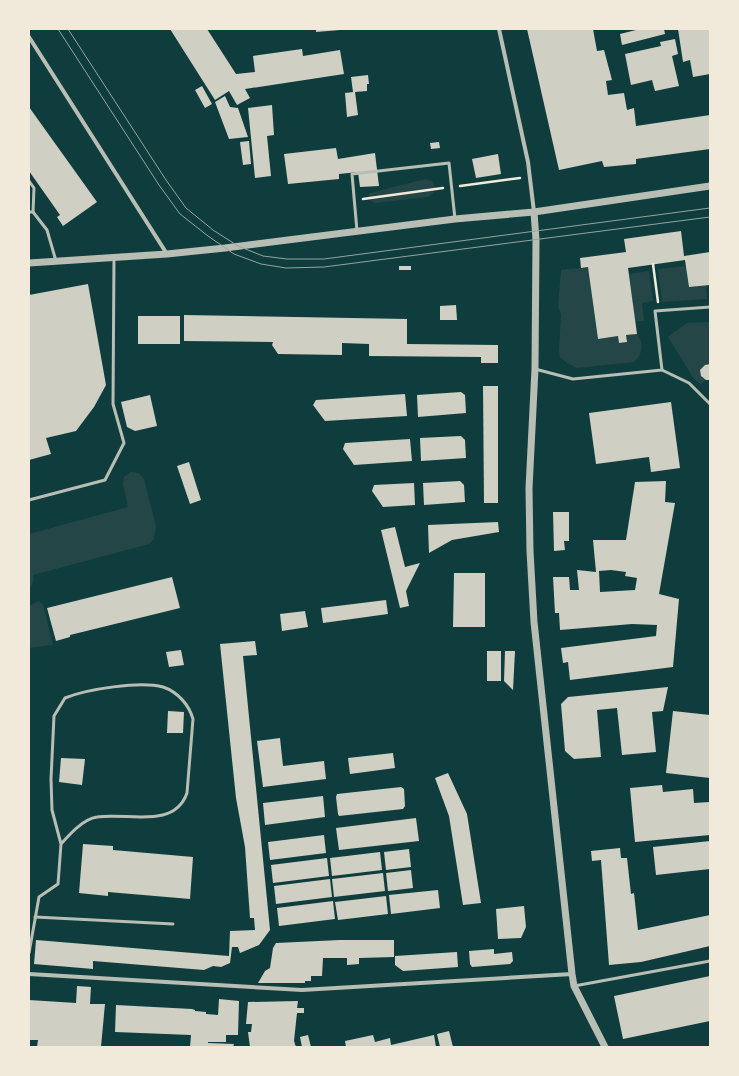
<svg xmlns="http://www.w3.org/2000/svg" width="739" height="1076" viewBox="0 0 739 1076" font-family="Commissioner,sans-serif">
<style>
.green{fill:#244646}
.building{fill:#cfcfc3;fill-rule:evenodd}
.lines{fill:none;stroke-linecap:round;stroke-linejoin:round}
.path{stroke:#f1e9da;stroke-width:2.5}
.service{stroke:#b8beb3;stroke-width:3}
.minor{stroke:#b8beb3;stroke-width:4}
.tertiary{stroke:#b8beb3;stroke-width:7}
.tram{stroke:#97a49c;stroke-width:1}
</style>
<rect width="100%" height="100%" fill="#0f3d3e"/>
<g class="green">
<path d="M425,179l7,2 3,6 -2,6 -5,4 -53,6 -4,-2 -3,-4 2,-4z"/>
<path d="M686,266l3,21 17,-2 1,14 -45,3 -4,-33z"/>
<path d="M588,267l10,72 20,-3 1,7 8,-1 -1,-7 11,-1c7,9 6,20 -3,28l-57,6 -10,-5 -7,-6 -1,-7 2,-36 -3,-7 3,-37z"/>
<path d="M649,271l4,30 -11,2 2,18 -9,1 -6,-48z"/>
<path d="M710,322v42l-5,1 -5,5 1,6 5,4 -5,4 -7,-5 -26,-42 19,-14z"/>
<path d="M131,472l7,1 6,6 12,47 -2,13 -5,5 -116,31 1,5 -5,10 1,-19 -1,-37 99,-27 -5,-23 1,-7z"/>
<path d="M39,601l4,4 10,40 -24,3v-42z"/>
</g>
<g class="building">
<path d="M170,29h37l29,45 19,-2 -2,-16 49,-7 1,7 37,-6 4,24 -99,15 5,9 -13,7 -8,-14 -14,9z"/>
<path d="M316,29h24v1l-24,2z"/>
<path d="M527,29h66l4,22 7,-1 8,30 -6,1 2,14 16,-2 3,17 7,-2 2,18 74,-11v34l-74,10v5l-32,3 -2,-6 -43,9z"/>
<path d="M640,29h24l1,5 -43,11 -2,-11z"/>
<path d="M678,29h32v45l-17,3 -3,-17 -7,2z"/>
<path d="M675,39l3,15 -6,2 7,30 -24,5 -3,-11 -21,5 -6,-31 36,-8 -1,-4z"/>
<path d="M368,75l1,9h-2v7l-12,1 3,23 -11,2 -2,-24 8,-1 -2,-15z"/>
<path d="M202,86l10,18 -7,4 -10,-18z"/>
<path d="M225,96l5,11 8,1 10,29 -19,2 -14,-37z"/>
<path d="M272,105l2,30 -7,1 4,40 -16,2 -7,-70z"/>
<path d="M29,107l68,95 -34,24 -6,-9 3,-2 -31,-44z"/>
<path d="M249,141l2,23 -8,1 -3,-23z"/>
<path d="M439,142l1,6 -9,1 -1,-6z"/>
<path d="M336,148l2,11 37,-6 4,33 -19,1 -2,-15 -19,2v5l-51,5 -4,-30z"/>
<path d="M498,154l3,20 -25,4 -4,-19z"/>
<path d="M681,231l3,25 26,-4v33l-21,2 -4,-27 -57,8 9,66 -11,1 1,7 -8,1 -1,-7 -20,3 -10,-72 -7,1 -1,-10 46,-6 -2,-13z"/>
<rect x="399" y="266" width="12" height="4"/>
<path d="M88,284l18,101 -12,22 -18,24 -30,7 5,16 -22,6v-165z"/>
<path d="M456,305l1,15h-17v-14z"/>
<path d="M184,315l223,4v25l91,1v18h-17v-6l-112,-1v-12l-27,-1v12l-64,-1 -6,-9 1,-3 -89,-1z"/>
<rect x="138" y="316" width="42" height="28"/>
<path d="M710,364v16h-4l-5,-4 -1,-6 5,-5z"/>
<path d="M483,386h15v117h-14z"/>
<path d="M461,392l4,3 1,18 -48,4 -1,-22z"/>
<path d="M405,394l2,22 -82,5 -12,-16 3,-5z"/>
<path d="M150,395l7,31 -22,5 -8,-4 -6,-25z"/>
<path d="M671,402l9,66 -29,4 -2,-15 -53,7 -7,-51z"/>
<path d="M461,436l4,4 1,18 -45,3 -1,-23z"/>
<path d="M410,439l2,22 -58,4 -11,-16 2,-6z"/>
<path d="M189,462l12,38 -11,4 -13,-38z"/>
<path d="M460,481l4,4 1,17 -41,3 -1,-22z"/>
<path d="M666,481l-1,21 10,1 -16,91 20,5 -6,68 -103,13 -2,-18 -5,1 -2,-15 95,-12 1,-11 -25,-1 -72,6 -1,-17h-4l-2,-36h16l1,13h9l-2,-20 19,2 -3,-32h33l9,-58zM611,570l15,2 -1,4 12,2 -2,12 -35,2 -1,-21z"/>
<path d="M414,483l1,22 -32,2 -11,-16 2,-6z"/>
<path d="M553,512h16v29h-5l1,9 -11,1z"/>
<path d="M498,522l1,10 -47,8 -23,13 -1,-28z"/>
<path d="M395,527l10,40 15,-4 -14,28 3,15 -9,2 -19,-78z"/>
<path d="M454,573h31v54h-32z"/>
<path d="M172,577l8,31 -110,27v2l-14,4 -9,-33z"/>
<path d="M386,600l2,14 -65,9 -2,-15z"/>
<path d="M305,611l3,16 -26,4 -2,-17z"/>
<path d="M255,641l2,14 -14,1 27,274 -11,15 -19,8 -2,-6h-6l-2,16 -9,4 -8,-1 -9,4 -111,-9v8l-59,-5 2,-24 193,16 1,-25 25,-1 -1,-12h-4l-5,-71 -9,-49 -16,-154z"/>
<path d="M181,650l3,15 -15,2 -3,-15z"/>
<rect x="487" y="651" width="14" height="30"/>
<path d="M505,651h10l-2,39 -9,-9z"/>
<path d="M668,687l-5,24 -11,1 4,40 -34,3 -5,-47 -20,2 4,47 -27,2 -9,-8 -4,-47 7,-7z"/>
<path d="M168,711l16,1 -1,21h-16z"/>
<path d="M673,711l37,4v63l-44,-5z"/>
<path d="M280,738l3,28 41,-5 2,18 -63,8 -6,-46z"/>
<path d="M393,753l2,15 -45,6 -2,-16z"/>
<path d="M61,758l24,1 -3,26 -23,-3z"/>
<path d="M448,773l19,41 14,89 -18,2 -14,-89 -14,-38z"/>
<path d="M662,785l1,7 30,-3 1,14 15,-1 1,33 -75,7 -5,-54z"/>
<path d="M401,787l3,2 1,17 -2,3 -64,7 -1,-2 -2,-17 1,-3z"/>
<path d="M323,796l2,21 -60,8 -2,-22z"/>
<path d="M416,818l3,23 -80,9 -3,-22z"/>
<path d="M324,835l2,18 -56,7 -2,-18z"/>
<path d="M710,841v28l-54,6 -3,-28z"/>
<path d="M83,844l30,2v4l80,7 -3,42 -82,-7v4l-29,-3z"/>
<path d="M620,848l1,10h6l4,36 3,-1 4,37 72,-15v31l-69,16 -32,3 -8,-105 -9,1 -1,-10z"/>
<path d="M409,849l2,18 -25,3 -2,-18z"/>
<path d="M380,852l2,18 -50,6 -2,-18z"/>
<path d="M327,858l2,18 -56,7 -2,-18z"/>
<path d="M411,870l2,18 -25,3 -2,-18z"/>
<path d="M383,873l2,18 -51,6 -2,-18z"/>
<path d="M330,879l2,18 -56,7 -2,-18z"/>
<path d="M438,890l2,18 -49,6 -2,-19z"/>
<path d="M386,896l2,18 -50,6 -3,-18z"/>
<path d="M333,901l2,18 -56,7 -2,-18z"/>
<path d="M524,906l2,21 -5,11 -23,1 -2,-30z"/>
<path d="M340,940h54v17l-35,1v6l-12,1v-7h-24l-1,18h-11v5h-6v2h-47l7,-12 5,-3 3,-20 3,-5z"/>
<path d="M494,949v5l18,-2 1,9 -3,3 -38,3 -2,-3 -1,-13z"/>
<path d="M457,952l1,15 -55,4 -8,-6v-9z"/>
<path d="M710,976v45l-87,18 -9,-43z"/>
<path d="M77,986l14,1 -1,17h15l-4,43h-64l1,-7h-9v-40l47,3z"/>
<path d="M219,999l20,2 -1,34h-12v7h-18v1l26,1 -1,3h-43l1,-12 -76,-3 1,-27 76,4 3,1v1l11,1v2l12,1z"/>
<path d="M298,1001l-1,7h7v5h-7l-3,28 2,6h-46l-2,-15h3l1,-8h-6l2,-22z"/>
<path d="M449,1031l4,16h-13l-3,-13z"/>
<path d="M308,1035l3,12h-9l-2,-10z"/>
<path d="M373,1035l2,7 15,-4 1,7 43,-10 2,12h-90l-1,-6z"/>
</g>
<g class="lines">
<g class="path">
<path d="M460,186l60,-8"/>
<path d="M363,199l80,-11"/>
<path d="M653,264l5,38"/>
</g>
<g class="service">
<path d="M29,181l5,7 -1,24"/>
<path d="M29,212h4l14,18 9,31"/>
<path d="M357,231l-5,-57 97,-11 6,56"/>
<path d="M535,369l38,10 89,-9 -7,-59 55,-4"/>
<path d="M662,370l27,13 21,21"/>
<path d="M29,500l76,-20 19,-37 -11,-39 1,-146"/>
<path d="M35,917l138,7"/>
<path d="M29,953l10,-56 19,-13 3,-40 -9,-34 -1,-31 3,-63 11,-18c22,-9 75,-17 98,-11 15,5 26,18 30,32l-6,74c-13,37 -60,19 -90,24 -14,2 -28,18 -36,27"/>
<path d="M574,986l136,-25"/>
</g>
<g class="minor">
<path d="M499,29l29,133 6,50"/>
<path d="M29,37l138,217"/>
<path d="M29,974l273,16 270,-16"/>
</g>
<g class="tertiary">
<path d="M534,212l2,28 -1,129 -6,119 1,63 4,71 38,352 2,12 31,61"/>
<path d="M29,263l138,-9 58,-6 230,-29 79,-7 176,-26"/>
</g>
<g class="tram">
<path d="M58,29l101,156 21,29 28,22 26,18 27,10 25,4 38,-1 386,-50"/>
<path d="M68,29l98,151 20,28 27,22 25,16 25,10 24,3h37l386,-51"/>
</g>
</g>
<rect width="739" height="1076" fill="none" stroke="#f1e9da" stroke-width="60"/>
</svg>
